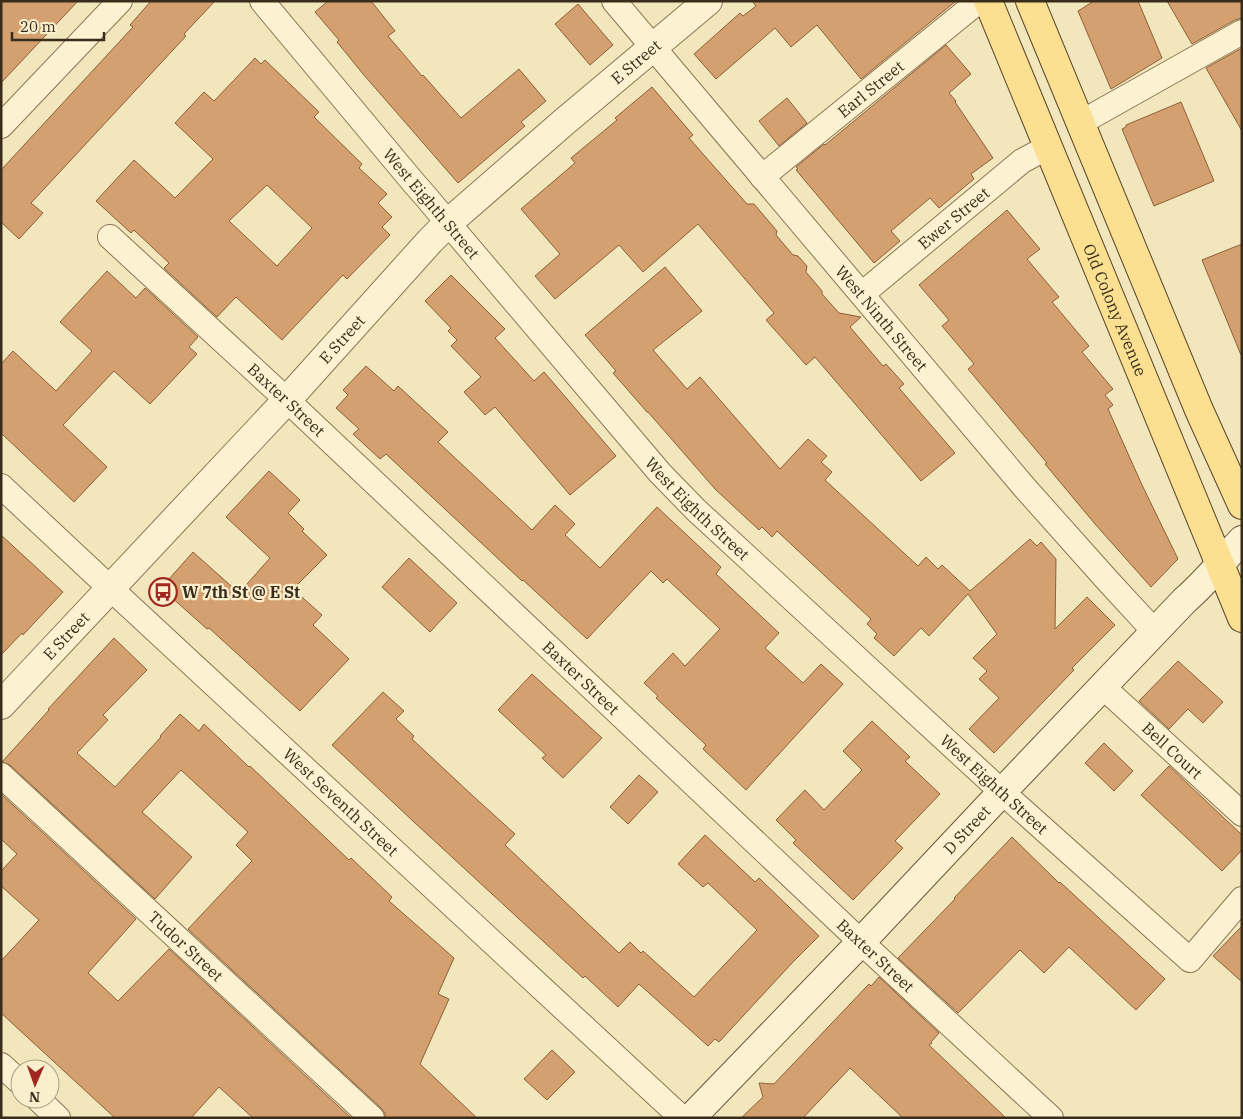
<svg xmlns="http://www.w3.org/2000/svg" width="1243" height="1119" viewBox="0 0 1243 1119" font-family="'IBM Plex Serif',serif">
<style>
.building{fill:#d4a06f;stroke:#8d6038;fill-rule:evenodd}
.lines{fill:none;stroke-linecap:round;stroke-linejoin:round}
.minor-casing{stroke:#8c7654;stroke-width:26}
.tertiary-casing{stroke:#8c7654;stroke-width:30}
.secondary-casing{stroke:#6d5638;stroke-width:30}
.primary-casing{stroke:#594329;stroke-width:30}
.minor{stroke:#fcf2d1;stroke-width:24}
.tertiary{stroke:#fcf2d1;stroke-width:28}
.secondary{stroke:#fcf2d1;stroke-width:28}
.primary{stroke:#fae090;stroke-width:28}
.labels{text-anchor:middle;dominant-baseline:central;stroke-width:4.5;stroke-linejoin:round;paint-order:stroke}
.street-label{font-size:16px;fill:#392c1b;stroke:#f9efcd}
.poi-label{font-size:16px;font-weight:bold;fill:#392c1b;stroke:#f9efcd;text-anchor:start}
</style>
<rect width="100%" height="100%" fill="#f2e6bd"/>
<g class="building">
<path d="M1,1h77l-77,82z"/>
<path d="M151,1h64l-31,33 2,2 -155,167 12,10 -24,26 -18,-17v-52l132,-143 -3,-2z"/>
<path d="M328,1h43l24,30 -7,5 34,40 1,-1 38,43 58,-49 27,32 -25,21 4,4 -67,57 -95,-109 -26,-32 2,-2 -24,-28z"/>
<path d="M752,1h204l-95,78 -44,-54 -26,22 -16,-19 -59,51 -22,-25 46,-41 3,3 13,-10z"/>
<path d="M1094,1h44l24,57 -51,31 -33,-78z"/>
<path d="M1167,1h75v17l-7,2 -43,24z"/>
<path d="M578,4l35,41 -23,20 -35,-41z"/>
<path d="M946,45l25,29 -22,19 7,8 -1,1 38,56 -22,16 3,5 -35,29 -9,-10 -39,33 9,10 -26,22 -78,-93 2,-1 -2,-2 28,-23 1,1z"/>
<path d="M1242,48v83l-36,-63z"/>
<path d="M255,58l6,6 4,-4 54,52 -5,5 48,47 -3,4 28,26 -9,9 14,14 -10,10 8,8 -43,44 -4,-4 -61,65 -46,-43 -19,20 -53,-49 5,-5 -35,-33 -3,3 -35,-32 38,-41 41,38 38,-39 -38,-36 29,-31 10,9zM267,185l45,43 -35,38 -48,-45z"/>
<path d="M652,87l41,48 -4,3 58,66h7l23,27 -1,4 17,20 5,1 9,10 -1,6 16,19v3l17,19 22,4 -11,10 33,39 3,-2 18,20 -5,4 56,65 -34,28 -106,-124 -9,8 -40,-45 8,-7 -76,-89 -55,48 -24,-27 -64,54 -20,-23 25,-22 -39,-45 54,-46 -4,-5 46,-38 -2,-2z"/>
<path d="M787,98l20,25 -28,23 -20,-25z"/>
<path d="M1181,102l33,79 -60,25 -32,-77 4,-2v-2z"/>
<path d="M1007,210l33,39 -13,10 32,38 -7,5 37,44 -7,6 31,37 -8,6 8,10 -5,4 34,76 36,74 -27,28 -56,-63 -50,-60 2,-1 -79,-94 6,-5 -32,-38 7,-6 -30,-35z"/>
<path d="M1242,244v111h-1l-39,-95z"/>
<path d="M665,267l37,44 -49,39 34,39 13,-12 80,92 28,-30 19,17 -6,6 11,10 -7,8 93,86 8,-9 12,12 4,-4 28,26 60,-52 7,7 4,-4 15,17 -1,70 32,-32 28,28 -43,43 2,2 -80,83 -25,-24 30,-31 -20,-19 8,-8 -14,-13 24,-24 -29,-40 -39,42 -8,-8 -27,28 -20,-18 3,-4 -10,-10 4,-5 -94,-88 -5,6 -10,-10 -3,3 -44,-41 -67,-77h-1l-34,-39 3,-2 -31,-36z"/>
<path d="M107,271l29,27 9,-10 53,49 -9,10 8,7 -47,50 -36,-33 -51,54 44,42 -33,35 -73,-69v-69l12,-13 43,40 36,-40 -32,-29z"/>
<path d="M451,275l54,54 -10,9 39,43 10,-9 72,84 -46,39 -75,-88 -10,8 -21,-23 17,-15 -30,-31 6,-6 -9,-9 3,-3 -26,-27z"/>
<path d="M366,366l28,25 4,-5 50,46 -10,10 94,88 23,-25 20,19 -10,11 35,33 57,-61 64,60 -5,7 63,59 -14,15 38,35 18,-19 22,20 -97,106 -43,-41 3,-4 -50,-47 2,-2 -14,-13 29,-30 12,13 35,-37 -53,-50 -4,4 -12,-12 -64,68 -64,-59 -1,1 -136,-127 -6,5 -27,-25 6,-5 -23,-21 12,-13 -5,-5z"/>
<path d="M269,471l31,29 -12,13 16,16 -2,2 25,24 -34,34 29,26 -9,10 36,34 -49,52 -91,-83 -2,1 -46,-41 32,-36 46,41 31,-35 -44,-41z"/>
<path d="M1,535l62,57 -40,43 -1,-2 -21,22z"/>
<path d="M409,558l48,45 -27,29 -48,-45z"/>
<path d="M114,638l33,32 -44,45 5,5 -31,33 38,34 46,-50 -1,-1 20,-22 19,17 5,-7 45,43 1,-1 99,94 2,-2 41,39 -3,4 65,57 -16,36 11,5 -29,65 57,54h-92v-5l-4,-5 -193,-179 64,-68 -16,-16 12,-13 -67,-62 -39,42 50,45 -37,42 -145,-134 -8,-3 47,-52 -1,-1z"/>
<path d="M1178,661l45,41 -20,21 -15,-14 -19,20 -30,-28z"/>
<path d="M532,674l70,64 -39,40 -21,-20 4,-3 -48,-45z"/>
<path d="M383,692l21,19 -8,8 18,17 -2,3 61,57 42,38 -10,11 114,108 11,-11 11,11 2,-2 51,46 63,-67 -49,-47 -5,4 -25,-23 27,-29 50,47 4,-4 60,58 -26,26 -74,80 -4,-3 -7,7 -69,-62 -21,23 -33,-31 -2,2 -169,-156 -82,-77z"/>
<path d="M872,721l38,36 -5,4 35,33 -45,47 8,7 -50,52 -60,-57 3,-3 -20,-20 29,-30 19,20 38,-40 -19,-19z"/>
<path d="M1104,743l29,28 -19,20 -29,-28z"/>
<path d="M1169,766l73,69v15l-20,21 -81,-76z"/>
<path d="M639,775l19,17 -30,32 -18,-17z"/>
<path d="M1,794l135,125 -48,54 30,28 51,-52 182,169h-98l-34,-31 -28,31h-76l-114,-105v-52l38,-41 -38,-34v-15l16,-17 -16,-15z"/>
<path d="M1012,837l47,46 1,-1 105,97 -29,31 -67,-63 -25,26 -24,-23 -62,63 -60,-55 57,-59 -1,-1z"/>
<path d="M1242,926v56l-29,-26z"/>
<path d="M879,977l60,56 -8,9 1,1 -3,2 77,73h-103l-53,-50 -47,50h-62l22,-21 -4,-14 15,1 95,-100 2,2z"/>
<path d="M552,1050l23,22 -28,28 -23,-21z"/>
</g>
<g class="lines">
<defs>
<g id="minor">
<path id="s1" d="M262,1l151,181 14,16 21,25 212,250 36,37 306,282 188,168 52,-61"/>
<path id="s2" d="M614,1l411,487 83,93 47,51"/>
<path d="M1080,123l162,-91"/>
<path d="M1,126l119,-125"/>
<path id="s3" d="M762,177l217,-176"/>
<path id="s4" d="M110,237l177,163 574,542 190,176"/>
<path id="s5" d="M862,294l160,-133 26,-14"/>
<path id="s6" d="M1,486l109,102 572,530"/>
<path id="s7" d="M1103,687l139,127"/>
<path id="s8" d="M1,775l371,343"/>
<path d="M1,1065l19,17"/>
<path d="M38,1099l20,19"/>
</g>
<g id="tertiary">
<path id="s9" d="M1,705l286,-305 143,-159 18,-18 116,-101 144,-121"/>
</g>
<g id="secondary">
<path id="s10" d="M691,1118l170,-176 141,-150 183,-192c21,-18 38,-40 57,-60"/>
</g>
<g id="primary">
<path id="s11" d="M988,1l254,617"/>
<path d="M1030,1l169,409 43,95"/>
</g>
</defs>
<use href="#minor" class="minor-casing"/>
<use href="#tertiary" class="tertiary-casing"/>
<use href="#secondary" class="secondary-casing"/>
<use href="#primary" class="primary-casing"/>
<use href="#minor" class="minor"/>
<use href="#tertiary" class="tertiary"/>
<use href="#secondary" class="secondary"/>
<use href="#primary" class="primary"/>
</g>
<defs>
<symbol id="bus-ring" viewBox="-11 -11 22 22"><circle r="9.5" fill="#f9efcd" stroke="#a1271f" stroke-width="1.5"/><path d="M-5-6H5V4H4V6H2V4H-2V6H-4V4H-5ZM-3.5-4V0h7V-4ZM-3.5 1.2v1.5H-2V1.2ZM2 1.2v1.5H3.5V1.2Z" fill="#a1271f"/></symbol>
</defs>
<g fill-rule="evenodd">
<use href="#bus-ring" x="147" y="576" width="32" height="32"/>
</g>
<g class="labels">
<g class="street-label">
<text stroke="none"><textPath href="#s9" startOffset="905">E Street</textPath></text>
<text stroke="none"><textPath href="#s3" startOffset="140">Earl Street</textPath></text>
<text stroke="none"><textPath href="#s1" startOffset="264">West Eighth Street</textPath></text>
<text stroke="none"><textPath href="#s5" startOffset="119">Ewer Street</textPath></text>
<text stroke="none"><textPath href="#s11" startOffset="334">Old Colony Avenue</textPath></text>
<text stroke="none"><textPath href="#s2" startOffset="415">West Ninth Street</textPath></text>
<text stroke="none"><textPath href="#s9" startOffset="500">E Street</textPath></text>
<text stroke="none"><textPath href="#s4" startOffset="240">Baxter Street</textPath></text>
<text stroke="none"><textPath href="#s1" startOffset="669">West Eighth Street</textPath></text>
<text stroke="none"><textPath href="#s9" startOffset="95">E Street</textPath></text>
<text stroke="none"><textPath href="#s4" startOffset="645">Baxter Street</textPath></text>
<text stroke="none"><textPath href="#s7" startOffset="94">Bell Court</textPath></text>
<text stroke="none"><textPath href="#s1" startOffset="1074">West Eighth Street</textPath></text>
<text stroke="none"><textPath href="#s6" startOffset="464">West Seventh Street</textPath></text>
<text stroke="none"><textPath href="#s10" startOffset="399">D Street</textPath></text>
<text stroke="none"><textPath href="#s8" startOffset="252">Tudor Street</textPath></text>
<text stroke="none"><textPath href="#s4" startOffset="1050">Baxter Street</textPath></text>
</g>
<g class="poi-label">
<text x="182" y="592">W 7th St @ E St</text>
</g>
</g>
<rect width="1243" height="1119" fill="none" stroke="#392c1b" stroke-width="5"/>
<g transform="translate(35 1084) rotate(182)"><circle r="24" fill="#f9efcd" stroke="#aca186"/>
<path d="M0-4L9 19L0 12L-9 19Z" fill="#a1271f"/>
<text y="-8" font-size="14" font-weight="bold" text-anchor="middle" fill="#392c1b">N</text>
</g>
<path d="M12 32v8h92v-8" fill="none" stroke="#392c1b" stroke-width="2.5"/>
<text x="20" y="32" font-size="15" fill="#392c1b" stroke="#f9efcd" stroke-width="4" paint-order="stroke">20 m</text>
</svg>
